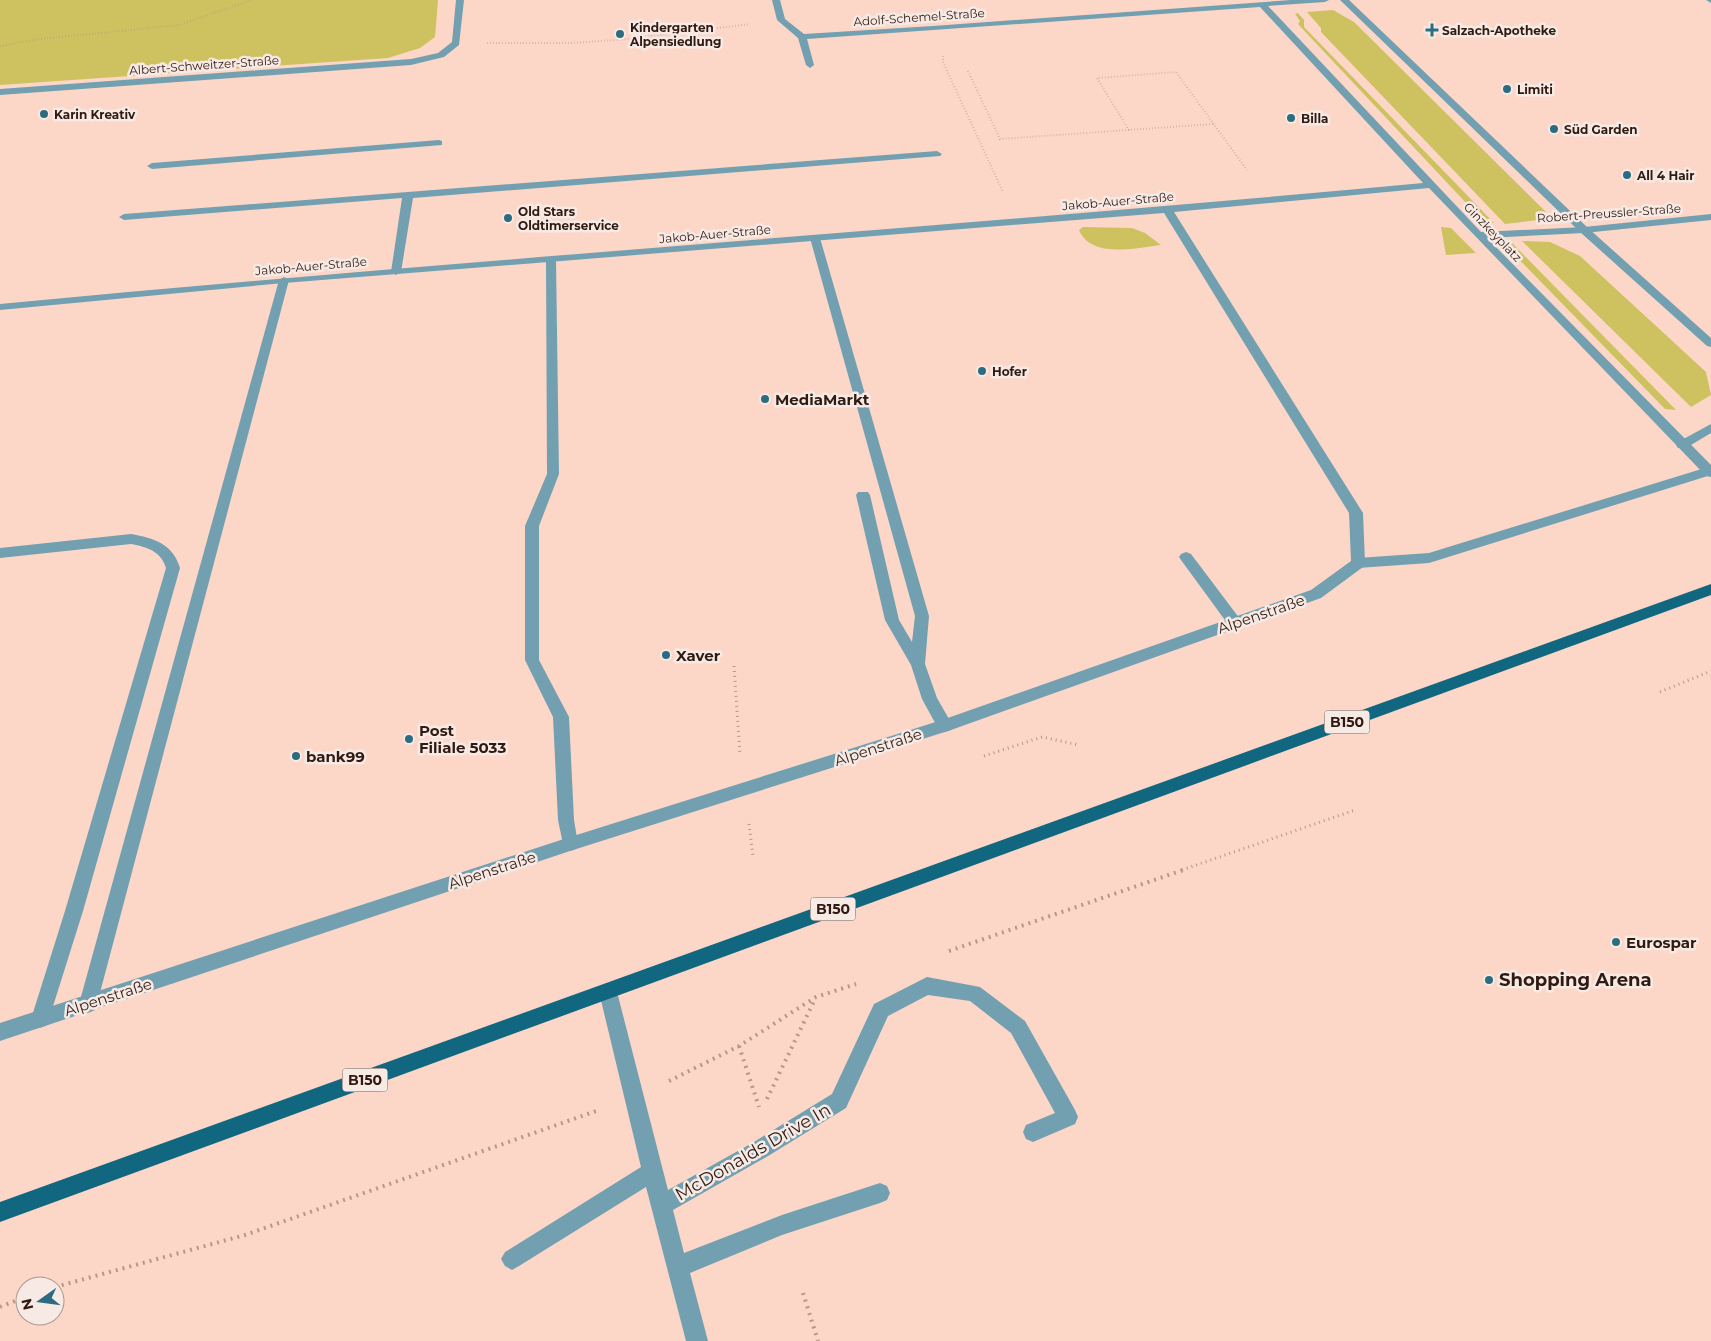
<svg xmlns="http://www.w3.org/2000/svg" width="1711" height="1341" viewBox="0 0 1711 1341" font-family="Montserrat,sans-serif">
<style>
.green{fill:#cec160}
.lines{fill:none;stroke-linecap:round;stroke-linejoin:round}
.path-far2{stroke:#b7978a;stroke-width:2;stroke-dasharray:0.5 2.5;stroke-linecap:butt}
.path-far1{stroke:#b7978a;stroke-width:3;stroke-dasharray:1 4;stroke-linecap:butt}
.path{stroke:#b7978a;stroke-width:4;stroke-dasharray:2 5;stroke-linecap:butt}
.lane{fill:#72a0b1;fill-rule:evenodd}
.street{fill:#72a0b1;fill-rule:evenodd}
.primary{fill:#10677f;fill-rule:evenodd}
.poi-dot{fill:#2c6c81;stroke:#f7eae5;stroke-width:2}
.labels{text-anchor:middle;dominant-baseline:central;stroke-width:5;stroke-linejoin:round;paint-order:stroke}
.far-street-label{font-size:12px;fill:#301a12;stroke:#f7eae5}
.far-poi-label{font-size:12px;font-weight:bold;fill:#301a12;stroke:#f7eae5;text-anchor:start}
.shield{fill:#f7eae5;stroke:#6c5851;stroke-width:1}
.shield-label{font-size:14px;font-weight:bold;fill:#301a12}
.poi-label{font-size:15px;font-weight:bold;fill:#301a12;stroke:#f7eae5;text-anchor:start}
.street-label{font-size:15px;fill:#301a12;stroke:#f7eae5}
.near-poi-label{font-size:18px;font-weight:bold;fill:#301a12;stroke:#f7eae5;text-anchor:start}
.near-street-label{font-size:18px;fill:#301a12;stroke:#f7eae5}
</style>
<rect width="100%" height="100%" fill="#fcd7c8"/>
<g class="green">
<path d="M0,0h438l-3,37 -15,11 -32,10 -388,27z"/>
<path d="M1333,10l21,12 192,190 -9,8 -32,4 -184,-192v-4l-14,-16z"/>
<path d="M1298,13l6,7v7l190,196 -10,-1 -186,-198 2,-3 -5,-7z"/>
<path d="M1083,227l49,1 13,5 16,12c-24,3 -70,14 -82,-15z"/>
<path d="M1441,227l10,1 25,25 -30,2z"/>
<path d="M1522,241l28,1 30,14 126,116 5,23 -20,12z"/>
<path d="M1511,242l165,168 -11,-1 -161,-165z"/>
</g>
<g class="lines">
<g class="path-far2">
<path d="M487,43h85l56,-4 122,-15"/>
<path d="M0,46l39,-7 140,-14 73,-25"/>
<path d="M943,56v6l60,130"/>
<path d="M968,71l32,68 213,-15"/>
<path d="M1129,130l-32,-52 79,-6 71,98"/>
</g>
<g class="path-far1">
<path d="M734,666l6,88"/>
<path d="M1660,692l51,-21"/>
<path d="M984,756l58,-19 37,8"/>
<path d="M749,824l4,32"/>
<path d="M1182,870l173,-60"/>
</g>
<g class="path">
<path d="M949,951l237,-82"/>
<path d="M739,1046l20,61"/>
<path d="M669,1081l70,-35 77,-49 40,-13"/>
<path d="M767,1099l48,-100"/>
<path d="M55,1287l190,-52 354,-125"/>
<path d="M803,1293l15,48"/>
<path d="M0,1307l25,-10"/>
</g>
<g class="lane">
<path d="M772,0h8l5,19 19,15 129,-8 4,2 -4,2 -126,9 7,26 -4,3 -4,-3 -8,-27 -21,-18z"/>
<path d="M1340,0h9l239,228 123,110v9l-4,-1 -127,-114z"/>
<path d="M1706,0h5v3z"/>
<path d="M439,140l3,1v4l-290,24 -5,-3 5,-3z"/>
<path d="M937,151l5,3 -2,2 -527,42 -12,74 -5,3 -5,-3 11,-74 -278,22 -5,-3 5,-3z"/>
<path d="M815,235l5,3 109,378 -4,48 12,34 16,28 -2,4 -6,2 -6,-2 -17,-31 -11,-34 -26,-45 -29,-125 2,-3h10l2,3 29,125 13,22 3,-26 -105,-378z"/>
<path d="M551,257l5,3 3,214 -20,52v134l30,57 5,103 4,24 -2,5 -6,2 -6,-2 -6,-29 -5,-103 -28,-57v-134l22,-52 -1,-214z"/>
<path d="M284,277l5,3 -192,724 -2,6 -7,3 -7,-3 -2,-6 200,-724z"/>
<path d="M1711,424v9l-25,15h-8l-2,-3 2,-3z"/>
<path d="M1708,467l3,1v7l-282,88 -71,5 -5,-1 -2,-4 2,-4 5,-1 71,-5z"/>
<path d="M131,534c23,4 42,10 49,34l-97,343 -34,108 -2,6 -7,3 -7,-3 -2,-6 34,-108 101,-343c-5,-17 -19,-21 -35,-24l-131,14v-10z"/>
<path d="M1186,552l5,2 49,65 2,4 -2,4 -5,1 -5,-1 -49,-67 -2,-3 2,-3z"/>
<path d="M927,977l53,10 45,34 50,89 3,7 -3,7 -42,18 -7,-3 -3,-7 3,-7 29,-12 -44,-80 -41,-32 -42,-6 -40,21 -42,92 -78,48 -95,54 11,43 98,-38 98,-32 7,3 3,7 -3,7 -7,3 -98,32 -92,38 18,68h-22l-40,-154 -127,79 -7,4 -7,-4 -4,-7 4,-7 136,-85 -42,-175 3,-6 6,-3 6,3 3,6 51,198 86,-48 78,-48 42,-90z"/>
</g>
<g class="street">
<path d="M456,0h8l-5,45 -15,12 -33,8 -411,30v-6l411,-30 27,-6 14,-11z"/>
<path d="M1291,0h38l-4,2 -57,4 213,226 103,-5 127,-13v6l-127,13 -97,5 224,227v12l-5,-1 -277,-288 -255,24 189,301 2,50 -2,4 -42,31 -370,132 -381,121 -570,190v-18l570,-186 372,-117 369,-130 40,-29 -2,-48 -185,-300 -880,70 -284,27v-6c474,-45 949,-77 1423,-121l-163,-176 -327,23 -4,-2 4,-2z"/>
</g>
<path class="primary" d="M1711,584v11l-1711,627v-20z"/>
</g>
<g class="poi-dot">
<path d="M1429.5 22.5h5v5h5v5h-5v5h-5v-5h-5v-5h5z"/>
<circle cx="620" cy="34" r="5"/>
<circle cx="1507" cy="89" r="5"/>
<circle cx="44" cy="114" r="5"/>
<circle cx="1291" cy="118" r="5"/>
<circle cx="1554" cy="129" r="5"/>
<circle cx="1627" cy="175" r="5"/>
<circle cx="508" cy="218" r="5"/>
<circle cx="982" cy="371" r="5"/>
<circle cx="765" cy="399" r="5"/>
<circle cx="666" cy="655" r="5"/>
<circle cx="409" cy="739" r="5"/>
<circle cx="296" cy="756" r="5"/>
<circle cx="1616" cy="942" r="5"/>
<circle cx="1489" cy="980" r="5"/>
</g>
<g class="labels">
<g class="far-street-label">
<text transform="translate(919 17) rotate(-4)">Adolf-Schemel-Straße</text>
<text transform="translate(204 65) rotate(-4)">Albert-Schweitzer-Straße</text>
<text transform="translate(1118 201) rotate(-5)">Jakob-Auer-Straße</text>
<text transform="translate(1609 213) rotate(-4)">Robert-Preussler-Straße</text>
<text transform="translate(1493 232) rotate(46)">Ginzkeyplatz</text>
<text transform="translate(715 234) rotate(-5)">Jakob-Auer-Straße</text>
<text transform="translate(311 266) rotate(-5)">Jakob-Auer-Straße</text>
</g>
<g class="far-poi-label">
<text x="630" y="27">Kindergarten<tspan x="630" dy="14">Alpensiedlung</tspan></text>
<text x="1442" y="30">Salzach-Apotheke</text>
<text x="1517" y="89">Limiti</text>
<text x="54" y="114">Karin Kreativ</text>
<text x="1301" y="118">Billa</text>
<text x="1564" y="129">Süd Garden</text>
<text x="1637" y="175">All 4 Hair</text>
<text x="518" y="211">Old Stars<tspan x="518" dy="14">Oldtimerservice</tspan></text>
<text x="992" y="371">Hofer</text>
</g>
<g class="shield">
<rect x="1324.5" y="710.5" width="45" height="23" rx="4"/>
<rect x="810.5" y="897.5" width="45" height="23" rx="4"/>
<rect x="342.5" y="1068.5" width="45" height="23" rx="4"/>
</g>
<g class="shield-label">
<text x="1347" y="722">B150</text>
<text x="833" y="909">B150</text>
<text x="365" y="1080">B150</text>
</g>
<g class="poi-label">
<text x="775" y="399">MediaMarkt</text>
<text x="676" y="655">Xaver</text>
<text x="419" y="730">Post<tspan x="419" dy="17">Filiale 5033</tspan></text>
<text x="306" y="756">bank99</text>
<text x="1626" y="942">Eurospar</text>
</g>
<g class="street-label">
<text transform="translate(1261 614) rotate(-19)">Alpenstraße</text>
<text transform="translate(878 747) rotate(-18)">Alpenstraße</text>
<text transform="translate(492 870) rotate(-18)">Alpenstraße</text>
<text transform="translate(108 997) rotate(-18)">Alpenstraße</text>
</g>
<g class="near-poi-label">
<text x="1499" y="980">Shopping Arena</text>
</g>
<g class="near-street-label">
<text transform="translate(753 1152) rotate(-30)">McDonalds Drive In</text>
</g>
</g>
<g transform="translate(40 1301) rotate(256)"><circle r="24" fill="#f7eae5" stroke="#a79791"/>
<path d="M0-4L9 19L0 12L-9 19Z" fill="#2c6c81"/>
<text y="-8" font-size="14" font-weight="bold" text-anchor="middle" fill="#301a12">N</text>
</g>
</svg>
